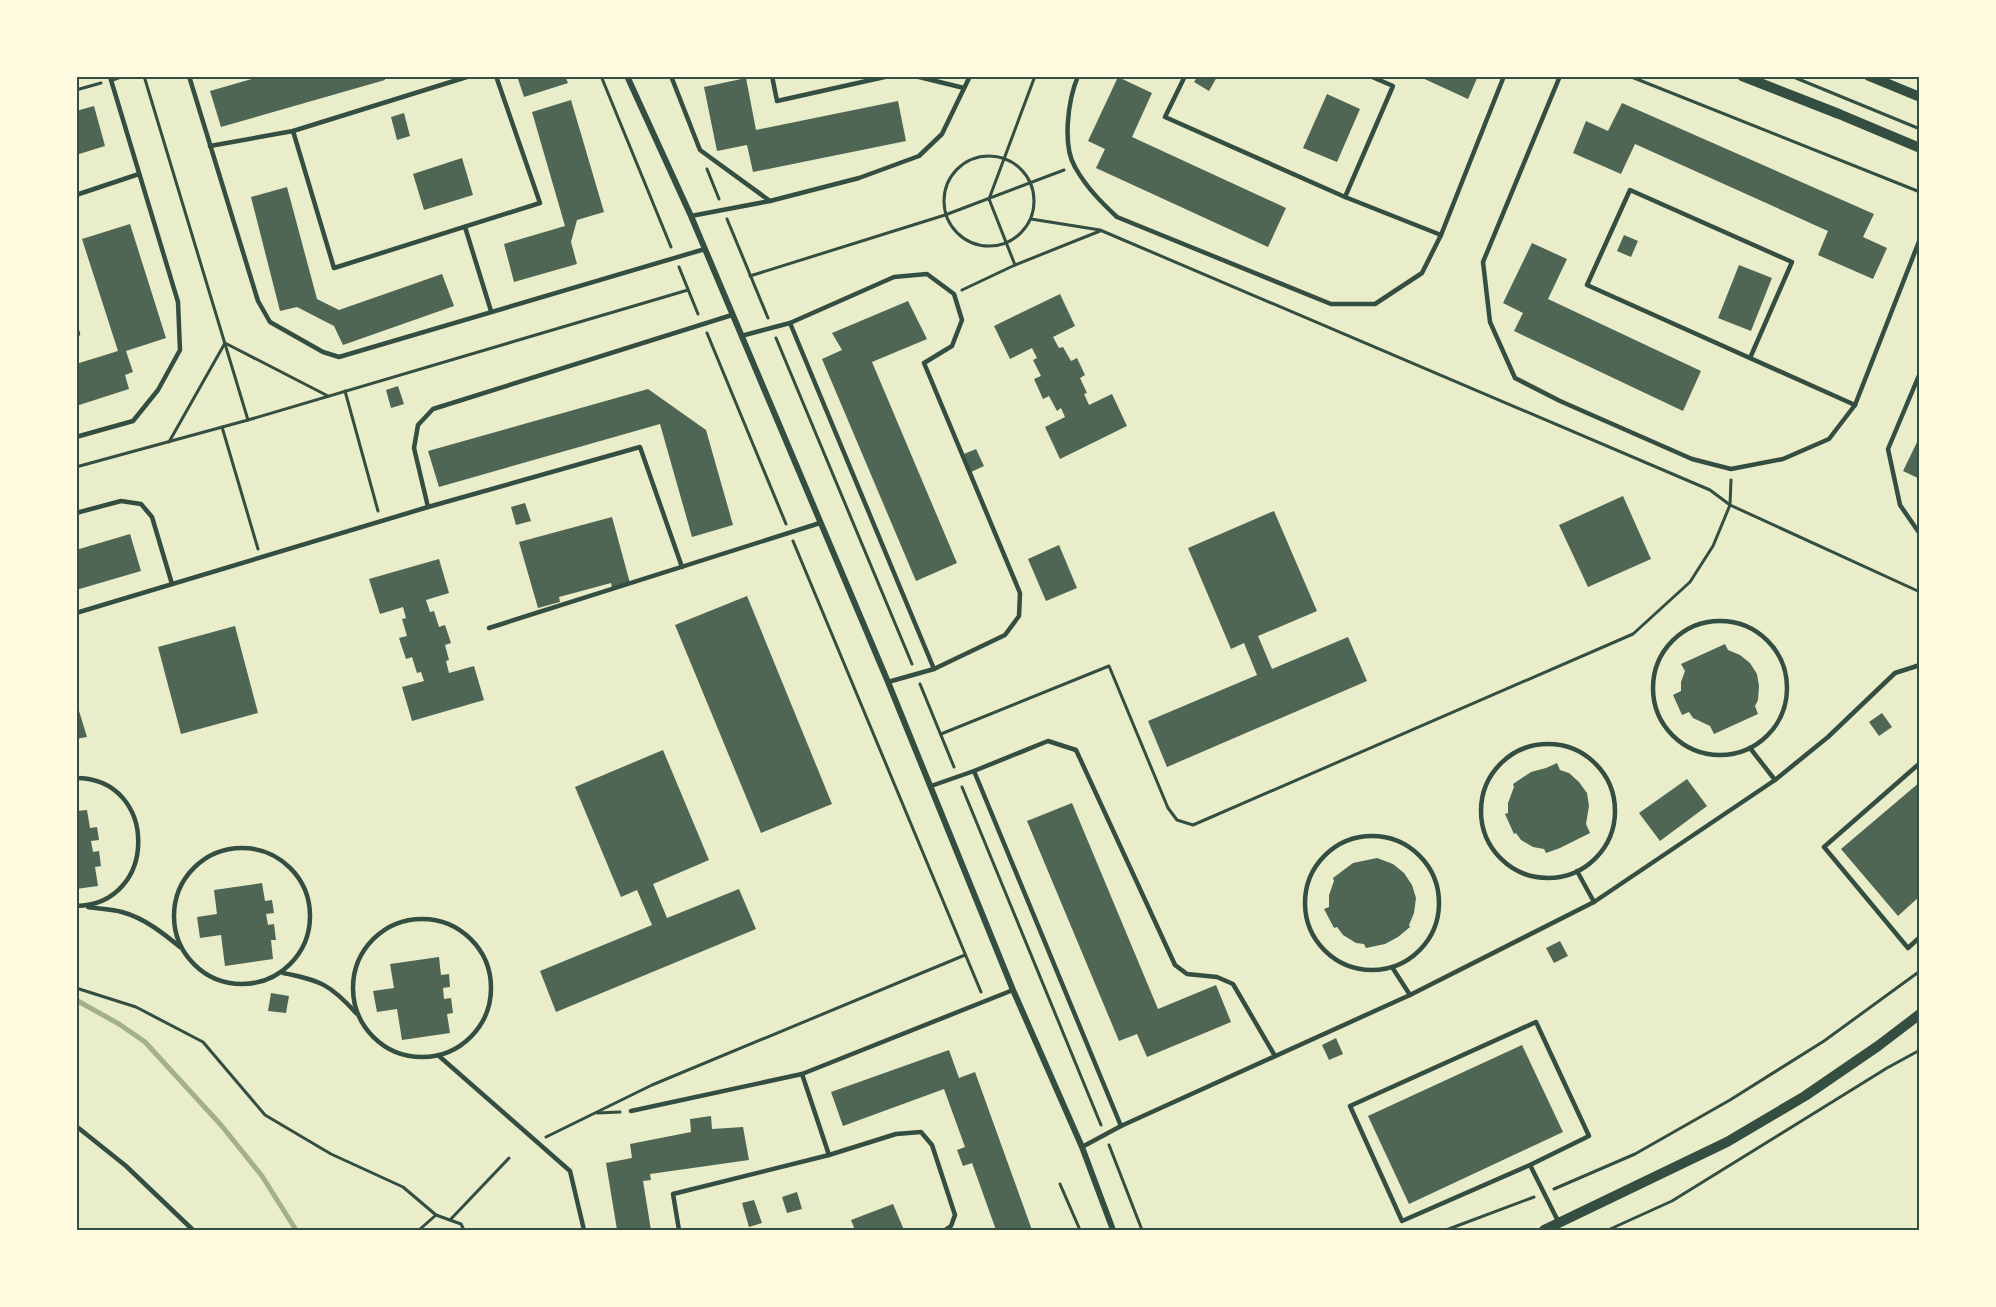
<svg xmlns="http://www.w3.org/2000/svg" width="1996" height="1307" viewBox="0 0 1996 1307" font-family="Ubuntu,sans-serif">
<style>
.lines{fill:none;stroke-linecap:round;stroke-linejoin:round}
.stream{stroke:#a3b18a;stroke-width:5}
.building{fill:#4f6655}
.path{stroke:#344e41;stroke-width:3}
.service{stroke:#344e41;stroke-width:4.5}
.minor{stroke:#344e41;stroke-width:6}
.tertiary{stroke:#344e41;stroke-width:10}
.neatline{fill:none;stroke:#344e41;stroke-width:2}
</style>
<rect width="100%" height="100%" fill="#e9edc9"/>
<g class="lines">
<path class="stream" d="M76,1000l43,24 26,18 76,83 41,51 34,54"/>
</g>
<g class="building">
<path d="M262,76h122l1,4 -164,47 -11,-36z"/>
<path d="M517,76h48l3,7 -44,14z"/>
<path d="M1198,76h17l2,1 -8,14 -15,-9z"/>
<path d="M1418,76h60l-10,23z"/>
<path d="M1118,77l34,16 -20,44 154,71 -18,39 -172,-79 9,-19 -17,-8z"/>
<path d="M746,78l10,52 142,-29 8,40 -153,31 -6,-27 -30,6 -13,-64z"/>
<path d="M1327,94l33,15 -23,53 -34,-14z"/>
<path d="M571,100l33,112 -27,8 -6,22 6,22 -63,18 -10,-38 61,-18 -33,-114z"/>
<path d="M1622,103l252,111 -11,23 24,11 -14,31 -55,-24 10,-24 -193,-87 -14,30 -48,-21 13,-32 22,10z"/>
<path d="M94,106l11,40 -29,9v-44z"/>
<path d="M404,113l6,23 -13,4 -6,-23z"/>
<path d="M462,158l11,37 -49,15 -11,-36z"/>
<path d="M287,187l30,112 22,11 103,-36 12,32 -111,39 -9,-19 -37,-19 -17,4 -29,-114z"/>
<path d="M130,224l36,114 -40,13 7,21 -8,3 4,14 -53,17v-42l42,-13 -36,-112z"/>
<path d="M1624,235l14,6 -7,16 -14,-6z"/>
<path d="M1532,243l35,16 -19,40 153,72 -18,40 -169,-80 9,-18 -20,-10z"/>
<path d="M1739,265l33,13 -21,53 -33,-13z"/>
<path d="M1060,294l15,32 -22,11 6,11 4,-1 8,14 6,-3 8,17 -5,3 7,15 -3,1 5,11 23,-11 15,32 -67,33 -15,-32 20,-10 -4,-9 -4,3 -8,-15 -6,3 -9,-20 7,-3 -8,-16 4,-2 -5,-10 -22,11 -16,-33z"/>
<path d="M908,301l19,38 -55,23 85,201 -41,18 -94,-222 20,-9 -10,-17z"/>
<path d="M398,386l6,18 -13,4 -5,-18z"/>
<path d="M648,389l58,41 27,95 -41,12 -32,-113 -221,63 -11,-36z"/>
<path d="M1920,436v43l-17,-8z"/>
<path d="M976,449l8,17 -13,6 -7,-18z"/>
<path d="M1623,496l28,63 -63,28 -29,-62z"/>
<path d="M525,503l6,18 -15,4 -5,-18z"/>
<path d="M1274,511l43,100 -59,25 14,33 76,-32 19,44 -200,86 -19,-46 109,-46 -13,-32 -13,6 -43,-101z"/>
<path d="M612,517l18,66 -18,5 -1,-5 -52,14 1,5 -22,6 -19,-66z"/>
<path d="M130,534l11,37 -65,19v-40z"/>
<path d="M1059,545l18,43 -31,13 -18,-42z"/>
<path d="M439,559l10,34 -23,7 4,12 4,-1 5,16 6,-2 6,18 -6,2 4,15 -3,1 3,12 25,-7 10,34 -72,21 -10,-34 22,-6 -3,-9 -4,1 -5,-16 -6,2 -7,-21 8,-2 -5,-17 4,-1 -3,-11 -23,7 -11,-35z"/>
<path d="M747,596l85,208 -71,29 -86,-208z"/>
<path d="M235,626l23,87 -77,21 -23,-87z"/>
<path d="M1725,644l3,6 12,5 10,8 7,11 2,12 -1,14 -3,6 3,8 -44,20 -4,-8 -17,-8 -4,-6 -7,3 -9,-20 8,-4v-9l4,-11 -4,-7z"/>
<path d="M76,701l11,36 -11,2z"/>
<path d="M1882,713l10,14 -13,9 -10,-14z"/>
<path d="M663,750l46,110 -56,24 14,34 72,-29 17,40 -200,83 -16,-41 112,-46 -15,-35 -16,7 -46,-110z"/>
<path d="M1557,763l3,7 9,3 10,9 8,11 2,13 -3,18 4,9 -30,15 -14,5 -2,-4 -11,-2 -12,-7 -5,-7 -2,1 -9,-20 3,-1v-10l6,-16 -1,-3 18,-12 15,-4z"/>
<path d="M1687,779l20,27 -47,35 -21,-28z"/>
<path d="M1920,782v114l-22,20 -57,-67z"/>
<path d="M1072,803l86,206 58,-24 15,37 -84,35 -10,-23 -18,7 -92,-220z"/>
<path d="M87,810l3,18 7,-1 2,13 -8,1 2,11 6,-1 2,15 -6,1 3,19 -22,3v-78z"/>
<path d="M1377,858l16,6 11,9 8,12 4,13 -2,15 -5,12 1,2 -12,10 -13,7 -19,4 -2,-4 -8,-1 -13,-8 -6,-8 -3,1 -10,-19 5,-2v-12l5,-14 -1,-3 20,-15z"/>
<path d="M262,883l3,18 7,-1 2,13 -8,1 2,11 6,-1 2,16h-5l2,19 -48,7 -4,-31 -21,3 -3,-21 20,-3 -3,-24z"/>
<path d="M1560,941l8,15 -14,7 -8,-15z"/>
<path d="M439,957l2,18 8,-1 1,13 -7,1 1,11 7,-1 2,15 -6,1 3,19 -48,7 -5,-31 -20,3 -4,-21 21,-3 -4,-24z"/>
<path d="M271,993l18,3 -3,17 -18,-2z"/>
<path d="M1336,1038l7,16 -14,6 -7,-15z"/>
<path d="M1522,1045l41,87 -154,72 -41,-88z"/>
<path d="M949,1050l10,28 16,-6 57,158h-36l-24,-67 -9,3 -6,-16 8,-3 -21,-58 -101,37 -12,-34z"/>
<path d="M711,1116l1,13 31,-2 6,33 -99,14 1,6 -8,1 8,49h-34l-11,-67 26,-5 -2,-14 61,-12 -1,-13z"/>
<path d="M797,1192l5,17 -15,4 -5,-16z"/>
<path d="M754,1200l8,23 -13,4 -7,-24z"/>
<path d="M893,1204l11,26h-49l-4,-10z"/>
</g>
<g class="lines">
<g class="path">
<path d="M144,76l104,344"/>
<path d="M601,76l70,171"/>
<path d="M1629,76l291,116"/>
<path d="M1791,76l129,53"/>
<path d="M76,90l25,-7"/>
<circle cx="989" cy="201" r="45"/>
<path d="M707,169l12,30"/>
<path d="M727,219l41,99"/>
<path d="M1031,219l69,11 610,260 20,15 190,87"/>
<path d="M1015,265l85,-34"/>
<path d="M679,267l19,47"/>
<path d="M750,276l195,-61 119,-45"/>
<path d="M962,290l53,-25 -26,-66 46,-123"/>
<path d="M707,333l79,191"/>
<path d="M776,338l136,326"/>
<path d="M345,391l33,120"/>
<path d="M222,427l36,122"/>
<path d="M169,442l56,-99 103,53"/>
<path d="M76,467l172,-47 440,-130"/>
<path d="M793,541l188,451"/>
<path d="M920,684l34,83"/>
<path d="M941,734l168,-68 59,142 9,12 16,5 440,-191 57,-52 23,-36 17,-41 1,-25"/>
<path d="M962,787l139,338"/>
<path d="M76,988l60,19 67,35 62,73 66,39 72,33 33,28 25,9 3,6"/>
<path d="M597,1113l23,-1"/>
<path d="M546,1137l106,-52 313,-130"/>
<path d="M1109,1145l33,85"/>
<path d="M1060,1184l20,46"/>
<path d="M1554,1189l81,-35 95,-54 94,-59 96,-70"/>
<path d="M450,1220l59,-62"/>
<path d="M419,1230l17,-15"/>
<path d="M1446,1230l88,-33"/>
<path d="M1608,1230l64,-29 215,-133 33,-18"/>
</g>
<g class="service">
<path d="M111,76v4l11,-4"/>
<path d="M189,76l69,225 12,21 53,30 16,5 366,-108"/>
<path d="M671,76l29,74 70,51"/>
<path d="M772,76l5,25 112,-25"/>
<path d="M915,76l49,12"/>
<path d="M1078,76c-10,24 -16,69 -3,91 11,20 26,35 42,50l214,87h44l47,-31 19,-38 63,-159"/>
<path d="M1185,76l-20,41 180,80 96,38"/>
<path d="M1560,76l-77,186 7,60 25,56 45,23 132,58 39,10 52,-10 46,-20 26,-34 65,-166"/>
<path d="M293,131l41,137 206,-65 -44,-127"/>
<path d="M210,146l83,-15 177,-55"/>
<path d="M76,195l63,-21"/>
<path d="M1345,197l48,-111 -23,-10"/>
<path d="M691,216l79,-15 89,-23 60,-22 23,-22 28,-58"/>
<path d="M465,227l26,84"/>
<path d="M790,323l144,346"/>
<path d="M76,328l2,6h-2"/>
<path d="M741,336l49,-13 104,-46 33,-3 27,20 8,26 -10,26 -28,17 96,230 -1,23 -14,19 -71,34 -46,13"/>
<path d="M1750,358l42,-96 -162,-72 -43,95 268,120"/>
<path d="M1920,373l-32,76 12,56 20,29"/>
<path d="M76,437l57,-16 25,-31 22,-40 -2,-48 -67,-222"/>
<path d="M76,513l45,-12 20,3 11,13 20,67"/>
<path d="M682,567l-42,-120 -212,60 -14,-59 4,-23 15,-16 299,-94"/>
<path d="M76,613l352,-106"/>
<circle cx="1720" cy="688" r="67"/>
<path d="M489,628l331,-105"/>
<circle cx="1548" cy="811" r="67"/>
<path d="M1750,748l25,32"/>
<path d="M1920,763l-96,84 84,101 12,-11"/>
<path d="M974,771l147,355"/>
<path d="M76,778c83,0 83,127 0,128"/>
<path d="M931,786l43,-15 74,-30 28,9 99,215 12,9 30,3 16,7 42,72"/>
<circle cx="1372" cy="903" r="67"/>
<circle cx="242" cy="916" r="68"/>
<path d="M1577,871l17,31"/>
<path d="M88,907c11,2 23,2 34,5 22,6 41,21 58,35"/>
<circle cx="422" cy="988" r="69"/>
<path d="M1392,967l18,28"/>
<path d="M283,973c37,7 48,12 73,40"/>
<path d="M1536,1022l53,114 -59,29 -128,56 -52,-115z"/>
<path d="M439,1056l131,115 14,59"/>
<path d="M631,1111l171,-37"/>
<path d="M76,1126l50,40 67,64"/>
<path d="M1082,1147l39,-21 289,-131 184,-93 181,-122 53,-43 67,-64 25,-8"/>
<path d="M829,1155l-27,-81 211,-84"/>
<path d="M1530,1165l28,56"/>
<path d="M679,1230l-6,-36 156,-39 67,-21 25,-2 11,13 23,70 -4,11 -6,4"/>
</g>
<path class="minor" d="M627,76l64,140 197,466 125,308 69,157 31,83"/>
<g class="tertiary">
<path d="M1742,76l97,38 81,34"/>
<path d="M1869,76l51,21"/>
<path d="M1544,1230l183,-88 78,-46 73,-50 42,-32"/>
</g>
</g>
<rect width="1996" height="1307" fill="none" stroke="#fefae0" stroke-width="156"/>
<rect x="78" y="78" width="1840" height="1151" class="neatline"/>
</svg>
